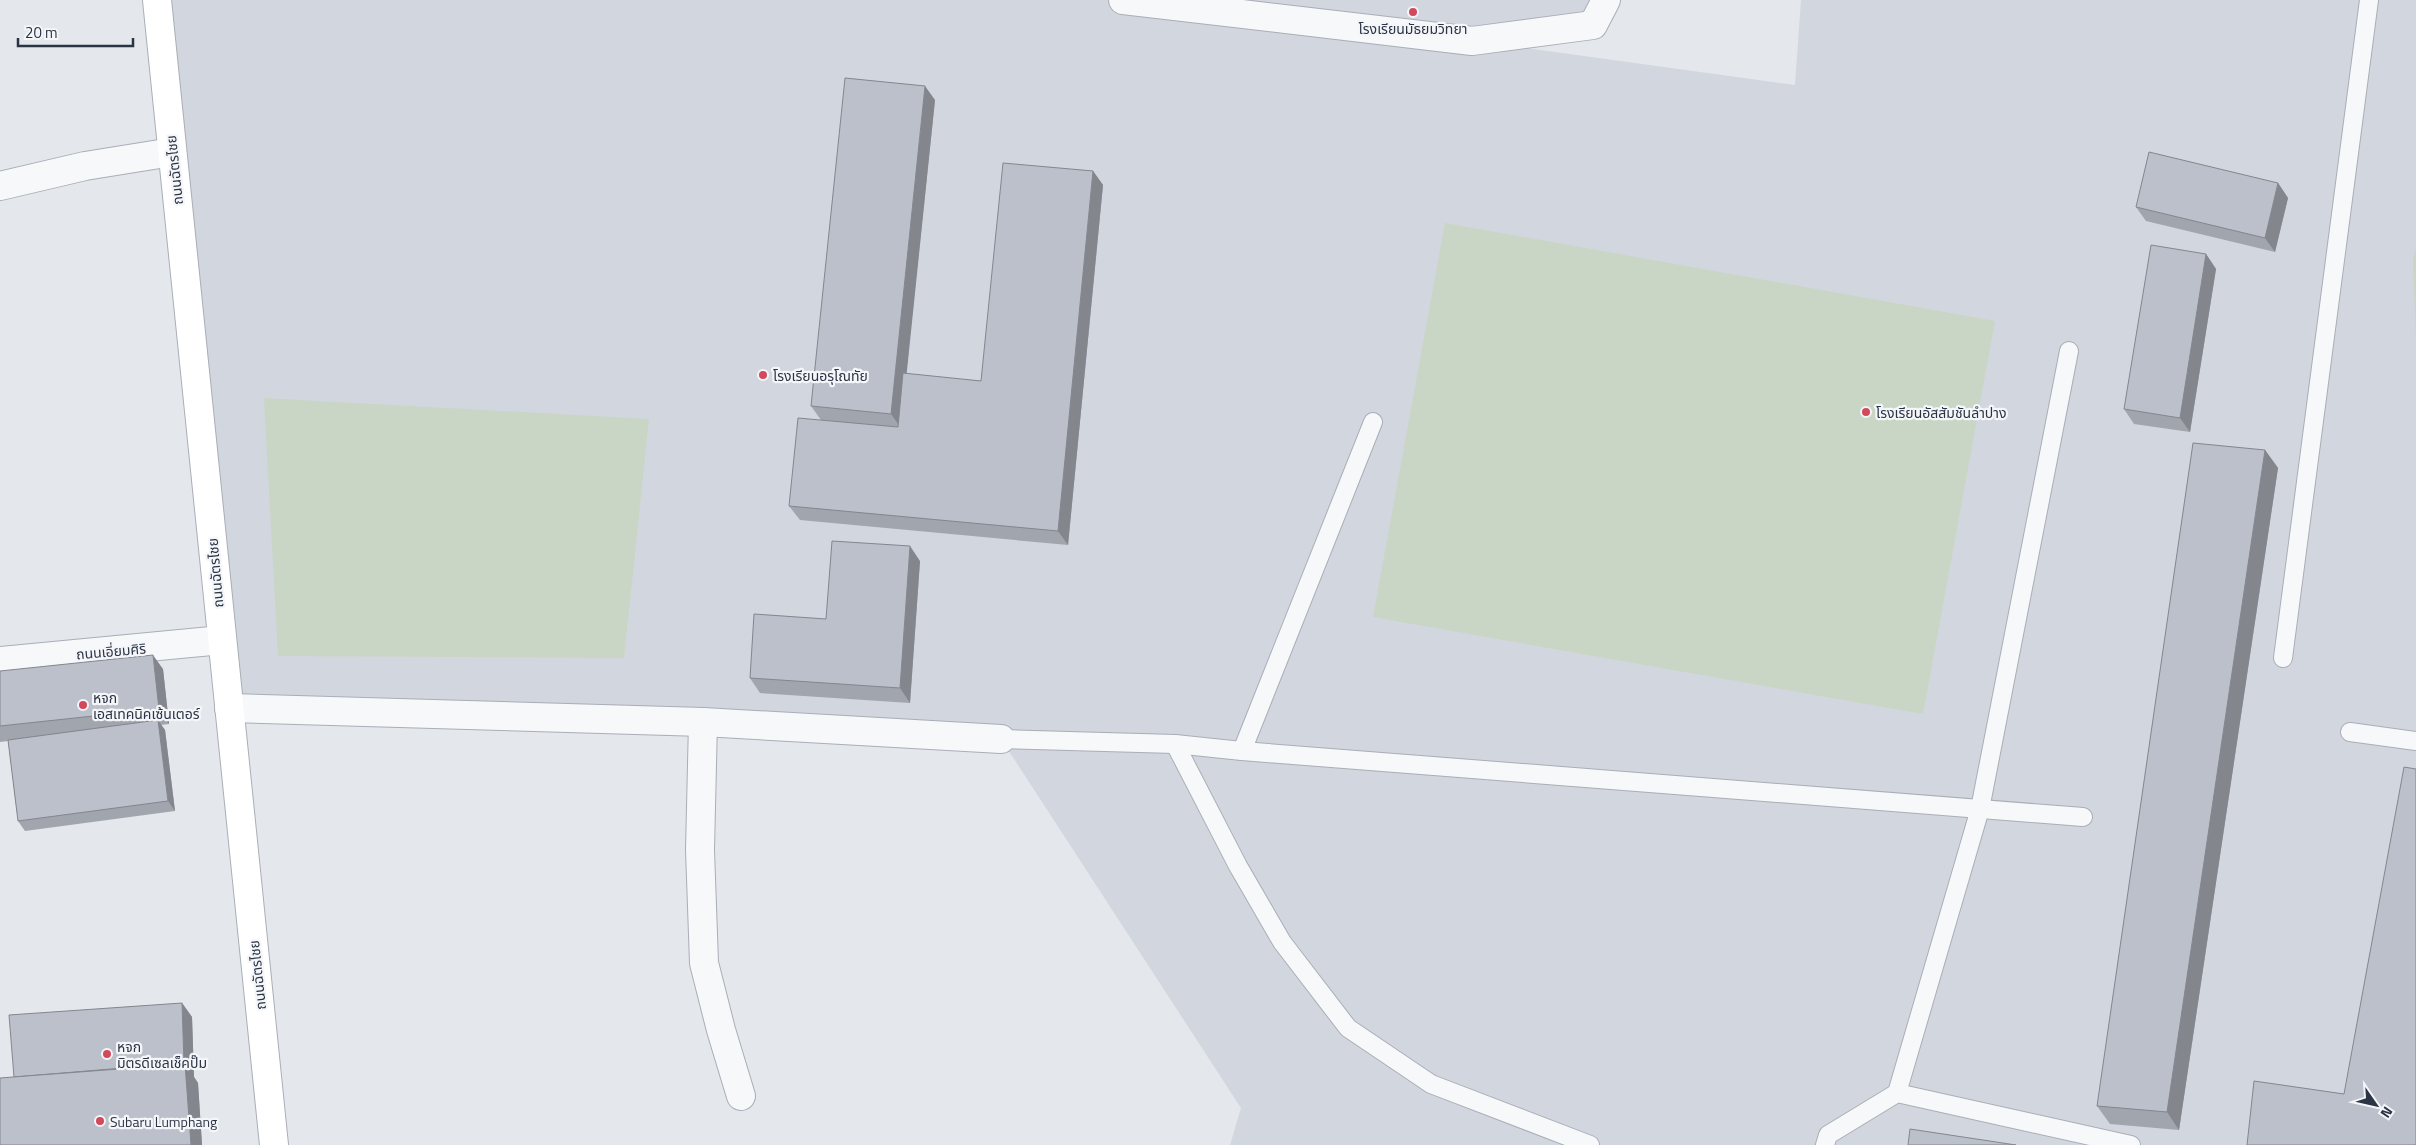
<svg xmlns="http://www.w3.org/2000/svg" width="2416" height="1145" viewBox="0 0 2416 1145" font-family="'Titillium Web','Noto Sans Thai',sans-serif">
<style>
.built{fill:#d2d6de}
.green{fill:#c9d6c5}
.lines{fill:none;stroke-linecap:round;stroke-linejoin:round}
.service-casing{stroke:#a9aeb7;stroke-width:20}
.minor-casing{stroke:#a9aeb7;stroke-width:30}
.secondary-casing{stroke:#a9aeb7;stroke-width:30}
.service{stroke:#f7f8fa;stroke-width:18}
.minor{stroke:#f7f8fa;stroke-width:28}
.secondary{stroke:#fff;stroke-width:28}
.wall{fill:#a1a5ae}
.shaded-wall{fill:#83868d}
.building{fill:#bbc0ca;stroke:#83868d}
.poi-dot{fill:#d1495b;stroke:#f4f6f9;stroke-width:2}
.labels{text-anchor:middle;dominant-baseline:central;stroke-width:4.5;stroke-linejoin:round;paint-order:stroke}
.poi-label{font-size:14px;fill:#2b3445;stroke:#f4f6f9;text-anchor:start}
.street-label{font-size:14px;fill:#2b3445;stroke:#f4f6f9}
</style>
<rect width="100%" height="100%" fill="#e4e7ec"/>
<path class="built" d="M156,0h1450l-13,25 -119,16 321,44 6,-85h615v1145h-1186l11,-37 -240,-369 -772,-31z"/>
<g class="green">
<path d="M1445,223l550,98 -72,393 -550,-97z"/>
<path d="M2416,249v92l-3,-83z"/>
<path d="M264,398l385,21 -25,239 -346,-2z"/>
</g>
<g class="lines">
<defs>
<g id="service">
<path d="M2283,658l86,-658"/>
<path d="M2350,732l66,9"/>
<path d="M1001,739l174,5 67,7 841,66"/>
<path d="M1175,744l63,122 44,76 66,86 83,56 159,61"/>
<path d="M1242,751l131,-329"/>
<path d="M1897,1093l234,52"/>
<path d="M1825,1145l3,-10 69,-42 83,-284 89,-458"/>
</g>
<g id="minor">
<path d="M1123,0l349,41 121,-16 13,-25"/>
<path d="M0,186l85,-20 87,-14"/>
<path d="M0,661l222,-21"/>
<path d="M229,708l474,14 298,17"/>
<path d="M703,722l-3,128 4,113 17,67 20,66"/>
</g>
<path id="secondary" d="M157,0l117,1145"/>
</defs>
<use href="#service" class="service-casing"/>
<use href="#minor" class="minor-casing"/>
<use href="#secondary" class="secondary-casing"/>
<use href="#service" class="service"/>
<use href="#minor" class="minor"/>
<use href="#secondary" class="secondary"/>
</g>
<g class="wall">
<path d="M935,100l-29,274 75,7 112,-210 10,14 -35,360 -268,-25 -11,-14 32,-86 -10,-14z"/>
<path d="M2278,183l10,15 -13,54 -129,-31 -10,-14z"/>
<path d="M2206,254l10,15 -26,163 -56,-8 -10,-15z"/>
<path d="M2265,450l13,18 -99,662 -69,-6 -13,-18z"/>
<path d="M920,561l-10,142 -150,-10 -10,-15 76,-59z"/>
<path d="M163,669l6,55 -8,1 4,5 10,81 -150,20 -7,-10 -10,-80 -8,1v-71z"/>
<path d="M182,1003l10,14 2,60 4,6 4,62h-202l14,-68z"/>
</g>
<g class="shaded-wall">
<path d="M925,86l10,14 -34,328 -10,-14z"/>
<path d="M1093,171l10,14 -35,360 -10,-14z"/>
<path d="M2278,183l10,15 -13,54 -10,-14z"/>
<path d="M2206,254l10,15 -26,163 -10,-14z"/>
<path d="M2265,450l13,18 -99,662 -12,-18z"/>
<path d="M910,546l10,15 -10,142 -10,-15z"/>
<path d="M153,655l10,14 6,55 -10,-15z"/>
<path d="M158,720l7,10 10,81 -7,-10z"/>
<path d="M182,1003l10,14 2,60 4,6 4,62h-11l-6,-80 -1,-2z"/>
</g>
<g class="building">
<path d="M845,78l80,8 -34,328 -80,-8z"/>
<path d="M2149,152l129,31 -13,55 -129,-31z"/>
<path d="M1003,163l90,8 -35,360 -269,-25 9,-88 100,9 5,-54 78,8z"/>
<path d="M2151,245l55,9 -26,164 -56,-9z"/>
<path d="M2193,443l72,7 -98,662 -70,-6z"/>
<path d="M832,541l78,5 -10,142 -150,-10 4,-64 72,5z"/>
<path d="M153,655l6,54 -159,17v-55z"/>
<path d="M158,720l10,81 -150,20 -10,-81z"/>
<path d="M2404,767l12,2v376h-169l7,-64 90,13z"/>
<path d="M182,1003l2,60 -170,14 -5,-62z"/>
<path d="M185,1064l6,81h-191v-67z"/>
<path d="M1910,1129l106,16h-108z"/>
</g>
<g class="poi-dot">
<circle cx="1413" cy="12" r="5"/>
<circle cx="763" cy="375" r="5"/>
<circle cx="1866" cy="412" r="5"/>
<circle cx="83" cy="705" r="5"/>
<circle cx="107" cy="1054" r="5"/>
<circle cx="100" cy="1121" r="5"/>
</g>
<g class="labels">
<g class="poi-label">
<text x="1413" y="28" text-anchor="middle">โรงเรียนมัธยมวิทยา</text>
<text x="773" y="375">โรงเรียนอรุโณทัย</text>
<text x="1876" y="412">โรงเรียนอัสสัมชันลำปาง</text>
<text x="93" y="697">หจก<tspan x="93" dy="16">เอสเทคนิคเซ้นเตอร์</tspan></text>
<text x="117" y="1046">หจก<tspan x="117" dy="16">มิตรดีเซลเช็คปั๊ม</tspan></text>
<text x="110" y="1121">Subaru Lumphang</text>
</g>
<g class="street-label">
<text transform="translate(174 170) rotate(-96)">ถนนฉัตรไชย</text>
<text transform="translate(215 573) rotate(-95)">ถนนฉัตรไชย</text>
<text transform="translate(111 651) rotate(-5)">ถนนเอี่ยมศิริ</text>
<text transform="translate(257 975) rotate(-96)">ถนนฉัตรไชย</text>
</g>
</g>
<g transform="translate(2376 1105) rotate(124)" stroke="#f4f6f9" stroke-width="4" paint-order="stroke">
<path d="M0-4L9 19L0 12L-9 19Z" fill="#2b3445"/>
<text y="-8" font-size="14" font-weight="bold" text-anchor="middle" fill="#2b3445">N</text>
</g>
<path d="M18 38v8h115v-8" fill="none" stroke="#2b3445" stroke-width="2.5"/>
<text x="25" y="38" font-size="15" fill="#2b3445" stroke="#f4f6f9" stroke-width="4" paint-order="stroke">20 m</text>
</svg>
